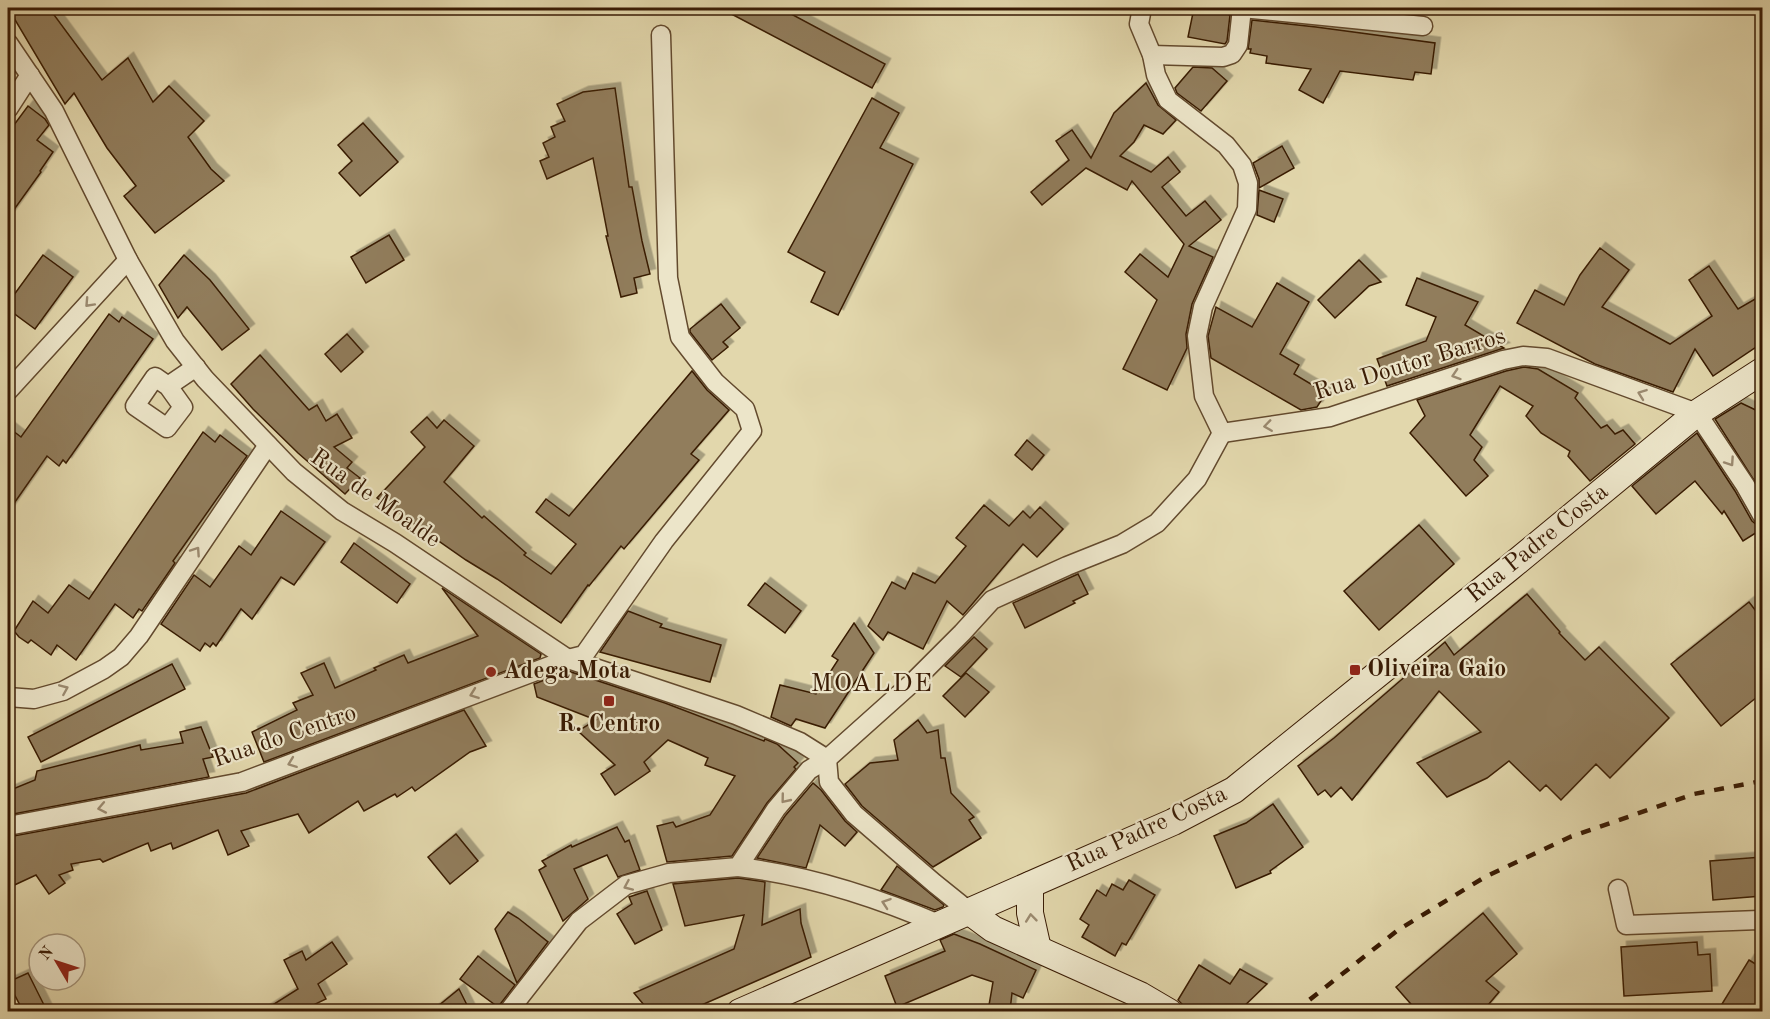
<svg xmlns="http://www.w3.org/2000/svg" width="1770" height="1019" viewBox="0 0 1770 1019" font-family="'Old Standard TT',serif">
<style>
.building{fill:#917d5b;stroke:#391b04;stroke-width:1.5;filter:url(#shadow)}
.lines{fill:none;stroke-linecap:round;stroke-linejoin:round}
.street-casing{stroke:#634a2e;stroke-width:21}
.secondary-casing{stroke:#391b04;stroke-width:28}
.street{stroke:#ece5c9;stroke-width:18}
.secondary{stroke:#ece5c9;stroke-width:26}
.rail{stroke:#391b04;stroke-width:4.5;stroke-dasharray:10 10;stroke-linecap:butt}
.oneway{stroke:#9b8a70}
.poi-dot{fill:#8f2418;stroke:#ece5c9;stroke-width:2}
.labels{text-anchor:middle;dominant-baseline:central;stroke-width:4.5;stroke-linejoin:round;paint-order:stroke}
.street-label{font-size:24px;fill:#391b04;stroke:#ece5c9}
.poi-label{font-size:24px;font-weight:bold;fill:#391b04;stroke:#ece5c9;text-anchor:start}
.neighbourhood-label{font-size:26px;letter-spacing:1.5px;fill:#391b04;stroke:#ece5c9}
</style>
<defs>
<filter id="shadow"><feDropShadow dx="5.5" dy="-5.5" stdDeviation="0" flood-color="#0004"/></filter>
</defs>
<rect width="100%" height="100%" fill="#e2d7ac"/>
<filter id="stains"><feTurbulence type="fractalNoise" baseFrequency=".00333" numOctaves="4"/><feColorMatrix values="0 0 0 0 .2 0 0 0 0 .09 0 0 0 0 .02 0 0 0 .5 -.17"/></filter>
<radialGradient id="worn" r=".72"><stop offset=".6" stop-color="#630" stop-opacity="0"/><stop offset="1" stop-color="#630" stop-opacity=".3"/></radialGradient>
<g class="building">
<path d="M8,8h41l53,72 26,-22 25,44 16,-16 35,35 -16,16 23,32 13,12 -69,52 -31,-37 12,-10 -29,-38 -33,-55 -9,11z"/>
<path d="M720,8h60l105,56 -13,24z"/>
<path d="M1194,8h35l-2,6 3,1 -3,26 -2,3 -37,-7z"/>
<path d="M1252,20l64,7 119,16 -4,31 -16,-2 -2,8 -73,-9 -17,32 -24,-13 12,-21 -45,-6 1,-7 -17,-3 1,-4h-3z"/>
<path d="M1193,67l19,1 15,13 -26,30 -24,-18 -2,-5z"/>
<path d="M1146,83l12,22 18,15 -13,14 -19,-9 -10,17 -14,14 31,16 17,-15 12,15 -18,15 24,29 19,-15 16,19 -32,26 24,11 -21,47 -6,30 1,14 -20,42 -44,-21 34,-69 -32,-28 15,-18 28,23 16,-33 -52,-63 -5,9 -41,-22 -44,37 -11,-13 38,-32 -13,-19 16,-11 19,28 23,-45z"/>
<path d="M615,88l14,99h3l10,54 8,33 -16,4 3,15 -16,4 -15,-61h2l-15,-78 -46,21 -7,-18 9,-4 -6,-14 12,-6 -4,-10 14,-6 -8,-17 26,-12z"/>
<path d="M872,98l27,15 -19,35 33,16 -75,151 -27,-13 14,-30 -37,-20z"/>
<path d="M28,106l17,13 4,6 -12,15 16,12 -13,19 1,1 -33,46v-85z"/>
<path d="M363,123l35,39 -38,34 -21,-23 13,-12 -14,-16z"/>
<path d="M1282,146l12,22 -35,20v-9l-6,-16z"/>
<path d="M1259,190l24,9 -9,23 -17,-7z"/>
<path d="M389,235l15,25 -38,23 -15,-26z"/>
<path d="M1600,248l29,22 -27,37 68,37 42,-28 -23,-36 20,-14 29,43 24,-14v48l-49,33 -18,-27 -22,43 -78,-28 -78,-41 18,-33 29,15 16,-30z"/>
<path d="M43,255l30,22 -38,52 -27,-20v-6z"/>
<path d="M184,255l26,25 39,49 -27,21 -35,-43 -9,11 -19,-33z"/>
<path d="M1359,260l22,22 -12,4 -34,32 -17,-18z"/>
<path d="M1417,278l61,24 -13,23 39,23 -117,38 -10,-27 49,-18 10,-24 -30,-12z"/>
<path d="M1277,283l32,19 -29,52 19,11 -5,9 32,19 -9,14 -16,3 -90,-52 -3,-22 8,-29 36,20z"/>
<path d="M721,304l19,24 -17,14 5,5 -16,13 -22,-28v-3z"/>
<path d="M109,314l10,8 3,-5 31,22 -87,124 -3,-3 -4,6 -12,-10 -39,56v-85l13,10z"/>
<path d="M347,334l16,18 -22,20 -16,-18z"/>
<path d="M260,355l49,55 8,-5 9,16 11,-7 15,24 -18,9 18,15 -5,6 13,10 -15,16 -47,-41 -45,-44 -22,-25z"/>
<path d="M1524,367l14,2 40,24 -3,5 26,30 6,-3 8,9 8,-4 12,14 -45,37 -22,-25 2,-5 -29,-18 -15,-17 7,-10 -33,-20 -30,49 12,12 -8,13 14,16 -22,20 -56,-63 15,-17 -8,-16 89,-29z"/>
<path d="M692,371l15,19 22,20 -38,44 8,6 -75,89 -3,-3 -32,40 -1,-1 -27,38 -64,-44 -31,-19 -89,-62 48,-51 -14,-15 16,-15 10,11 7,-8 30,26 -30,36 38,36 2,-2 42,37 -2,2 27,19 25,-30 -40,-32 10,-13 23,17z"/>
<path d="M1741,403l21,10v80l-47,-74z"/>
<path d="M203,432l12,10 5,-7 27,21 -74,105 2,2 -33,48 -3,-2 -6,9 -18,-14 -39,56 -19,-15 -6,10 -20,-15 -3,3 -9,-6 -5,-6 19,-30 15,12 21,-28 20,14z"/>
<path d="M1697,433l38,58 17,30 5,4 5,1v3l-19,12 -19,-30 -2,3 -27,-33 -39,33 -24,-28z"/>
<path d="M1027,440l17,15 -12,15 -17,-15z"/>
<path d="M984,505l25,21 14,-15 7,7 10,-11 23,22 -26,28 -14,-13 -60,71 -16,-14 -24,48 -35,-17 -5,8 -15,-14 24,-44 13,7 8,-16 22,10 31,-37 -10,-8z"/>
<path d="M281,511l44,31 -31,43 -13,-8 -29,42 -11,-10 -25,37 -3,-3 -3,4 -5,-4 -5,8 -39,-27 33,-49 16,12 29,-41 12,9z"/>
<path d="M1419,525l35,39 -75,66 -35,-39z"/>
<path d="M354,543l56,41 -13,19 -56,-41z"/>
<path d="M1078,574l10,20 -15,7 2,2 -50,25 -12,-25z"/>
<path d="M765,583l36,28 -16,22 -37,-28z"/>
<path d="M442,588l99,66 -1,4 -276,104 -12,-30 45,-22 -4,-7 20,-8 -12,-22 23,-10 11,25 41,-18 -2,-2 30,-13 4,8 70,-27z"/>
<path d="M1527,594l33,38 -1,1 26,27 14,-13 70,71 -59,60 -14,-14 -35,36 -15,-15 -6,6 -31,-30 -22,17 -40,19 -30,-34 64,-31 -42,-41 -87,109 -11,-13 -10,10 -6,-7 -7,5 -20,-29 36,-28 111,-96 9,13z"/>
<path d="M1749,602l13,17v74l-41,33 -50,-62z"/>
<path d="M628,611l34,13 -2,3 61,18 -11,37 -110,-30z"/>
<path d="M854,623l20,30 -49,75 -29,-9 -5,7 -20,-9 9,-32 36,9 22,-34 -6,-4z"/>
<path d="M974,637l13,12 -26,28 -16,-11z"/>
<path d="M172,664l13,25 -144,73 -13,-25z"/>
<path d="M568,671l97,32 99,38 1,-2 12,5 21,19 -4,4 2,2 -29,34 -35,53 -65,6 -10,-36 16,-4 3,5 34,-12 25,-39 -30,-11 3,-7 -40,-18 -24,22 6,9 -35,24 -14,-21 14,-9 -37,-34 18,-11 -59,-23 -3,-13z"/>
<path d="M966,673l23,19 -24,25 -22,-21z"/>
<path d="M464,710l22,36 -16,6 -55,39 -3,-4 -15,10 -2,-3 -31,17 -6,-10 -49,32 -11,-19 -57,17 8,15 -21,9 -10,-25 -45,19 -2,-6 -20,8 -3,-8 -45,19 -3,-3 -29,5 2,6 -14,5 6,8 -16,11 -13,-19 -28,13v-51l238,-44z"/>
<path d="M918,720l9,13 11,-3 3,28h4l6,35 23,24 -5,3 12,18 -48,29 -71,-61 -17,-22 25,-21 28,-3 -4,-20z"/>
<path d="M201,727l12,30 -10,2 6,18 -201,38v-24l27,-11 2,-9 103,-26 1,5 42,-7 -3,-11z"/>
<path d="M813,783l8,7 24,31 12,11 -12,14 -25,-21 -14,43 -49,-10 28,-42z"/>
<path d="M1273,804l30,43 -33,24 1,2 -35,15 -22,-52 32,-13z"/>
<path d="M617,827l8,15 4,-2 11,30 -22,7 -11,-22 -33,14 14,30 -25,22 -24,-51 7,-4 -4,-5 29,-16 1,2z"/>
<path d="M456,834l22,27 -28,23 -22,-27z"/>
<path d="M1762,857v39l-49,4 -3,-39z"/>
<path d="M897,866l47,39 -1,2 -8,3 -54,-20z"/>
<path d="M738,878l27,4 -3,43 38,-16 1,14 10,34 -123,54h-39l-15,-18 100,-44 10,-34 -59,11 -12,-42z"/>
<path d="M1129,880l26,15 -29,50 -4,-2 -7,13 -33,-19 7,-12 -9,-6 17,-29 9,6 6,-12 11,6z"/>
<path d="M647,891l15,39 -27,14 -18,-30 15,-10 -3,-7z"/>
<path d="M508,912l10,6 30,24 -31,41 -22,-54z"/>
<path d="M1483,913l34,41 -31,27 13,11 -16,19h-66l-21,-24z"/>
<path d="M954,934l26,10 56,26 -13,28 -11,-5 -2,18h-22l5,-29 -21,-7 -75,32 -12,-31 60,-25 -5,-11z"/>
<path d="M332,942l15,22 -29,20 8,15 -25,12h-38l35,-22 -14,-29 18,-9 4,9z"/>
<path d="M1697,942l1,13 12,-1 2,37 -88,5 -3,-49z"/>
<path d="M478,956l37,29 -17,22 -38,-28z"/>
<path d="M1749,960l13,8v43h-27l-13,-7z"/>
<path d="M1199,965l31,19 10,-15 27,15 -28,27h-52l-4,-1 -1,-6 -4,-4z"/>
<path d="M28,973l19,38h-24l-15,-29z"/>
<path d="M459,989l11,22h-38z"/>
</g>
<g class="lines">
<defs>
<g id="street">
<path d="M1142,8l-3,16 13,31 4,20 12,25 58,45 16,20 6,18 -1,26 -44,98 -6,29 7,60 18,37"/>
<path d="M1242,8l181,18"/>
<path d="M8,43l46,68 74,149 47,81 30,38 89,93 48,39 53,32 173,116 168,56 64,27 27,17"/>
<path d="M1152,55l71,2 9,-3 6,-9 4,-37"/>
<path d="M8,109l22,-34"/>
<path d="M168,386l15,21 -16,21 -32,-22 20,-29 13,9 28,-19"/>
<path d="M8,391l120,-131"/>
<path d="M1222,433l108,-16 173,-57 20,-4 24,2 150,55 48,72 17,30"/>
<path d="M8,697l26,2 29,-8 41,-22 17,-12 18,-21 129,-191"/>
<path d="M827,759l2,23 25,32 80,69 36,29"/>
<path d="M8,826l234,-44 326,-123 16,-4 80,-114 88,-110 -7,-22 -30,-27 -35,-45 -12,-59 -7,-243"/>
<path d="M738,867c70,8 138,30 203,58"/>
<path d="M1618,889l8,36 133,-5 3,2"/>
<path d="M508,1012l71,-91 47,-36 43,-12 69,-6 38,-58 33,-39 18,-11 85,-76 50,-50 30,-33 75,-34 55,-22 35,-21 40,-44 25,-46"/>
</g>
<g id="secondary">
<path d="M1030,885v28l8,36"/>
<path d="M970,912l23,17 147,66 29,17"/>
<path d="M740,1012l433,-190 61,-32 274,-221 189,-156 65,-42"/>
</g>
</defs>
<use href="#street" class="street-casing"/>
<use href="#secondary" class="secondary-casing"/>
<use href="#street" class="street"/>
<use href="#secondary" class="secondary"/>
<path class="rail" d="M1294,1012l104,-82 87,-53 85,-40 124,-43 68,-13"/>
</g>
<defs><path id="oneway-chevron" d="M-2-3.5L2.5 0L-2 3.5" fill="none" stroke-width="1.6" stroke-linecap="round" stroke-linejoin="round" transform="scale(1.5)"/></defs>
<g class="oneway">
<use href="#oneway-chevron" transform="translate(89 303) rotate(133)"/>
<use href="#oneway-chevron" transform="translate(1456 375) rotate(162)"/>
<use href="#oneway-chevron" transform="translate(1642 394) rotate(-160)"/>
<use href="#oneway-chevron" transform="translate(1268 426) rotate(172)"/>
<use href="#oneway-chevron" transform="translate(1730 462) rotate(56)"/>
<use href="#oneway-chevron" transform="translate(196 551) rotate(-56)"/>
<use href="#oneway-chevron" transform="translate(64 689) rotate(-23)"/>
<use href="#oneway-chevron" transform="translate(474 694) rotate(160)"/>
<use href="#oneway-chevron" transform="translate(292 763) rotate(159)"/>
<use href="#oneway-chevron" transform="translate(785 799) rotate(129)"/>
<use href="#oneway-chevron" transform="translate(102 808) rotate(169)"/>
<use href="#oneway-chevron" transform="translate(628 886) rotate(156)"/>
<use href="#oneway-chevron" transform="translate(886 903) rotate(-161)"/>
<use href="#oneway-chevron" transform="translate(1031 918) rotate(-96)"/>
</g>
<g class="poi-dot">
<rect x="1349" y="664" width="12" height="12" rx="3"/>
<circle cx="491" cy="672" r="6"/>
<rect x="603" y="695" width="12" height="12" rx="3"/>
</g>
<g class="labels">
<g class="street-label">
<text transform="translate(1410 365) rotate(-17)">Rua Doutor Barros</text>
<text transform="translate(375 499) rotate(35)">Rua de Moalde</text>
<text transform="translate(1538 544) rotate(-39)">Rua Padre Costa</text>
<text transform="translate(285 737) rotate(-19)">Rua do Centro</text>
<text transform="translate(1147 830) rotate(-25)">Rua Padre Costa</text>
</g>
<g class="poi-label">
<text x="1367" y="670">Oliveira Gaio</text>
<text x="503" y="672">Adega Mota</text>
<text x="609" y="725" text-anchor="middle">R. Centro</text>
</g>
<g class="neighbourhood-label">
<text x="872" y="684">MOALDE</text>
</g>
</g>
<rect width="1770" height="1019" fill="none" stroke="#e2d7ac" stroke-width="30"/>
<rect x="9" y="9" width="1752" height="1001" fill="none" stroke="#391b04" stroke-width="3"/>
<rect x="15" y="15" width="1740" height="989" fill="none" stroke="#391b04" stroke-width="1.5"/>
<g transform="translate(57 962) rotate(309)"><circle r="28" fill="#ece5c9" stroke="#a4947a" stroke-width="1.5"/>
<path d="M0-4.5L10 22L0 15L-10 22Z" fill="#8f2418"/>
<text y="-9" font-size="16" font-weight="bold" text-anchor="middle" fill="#391b04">N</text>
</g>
<rect width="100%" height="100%" filter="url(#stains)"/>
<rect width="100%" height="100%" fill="url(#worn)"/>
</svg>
